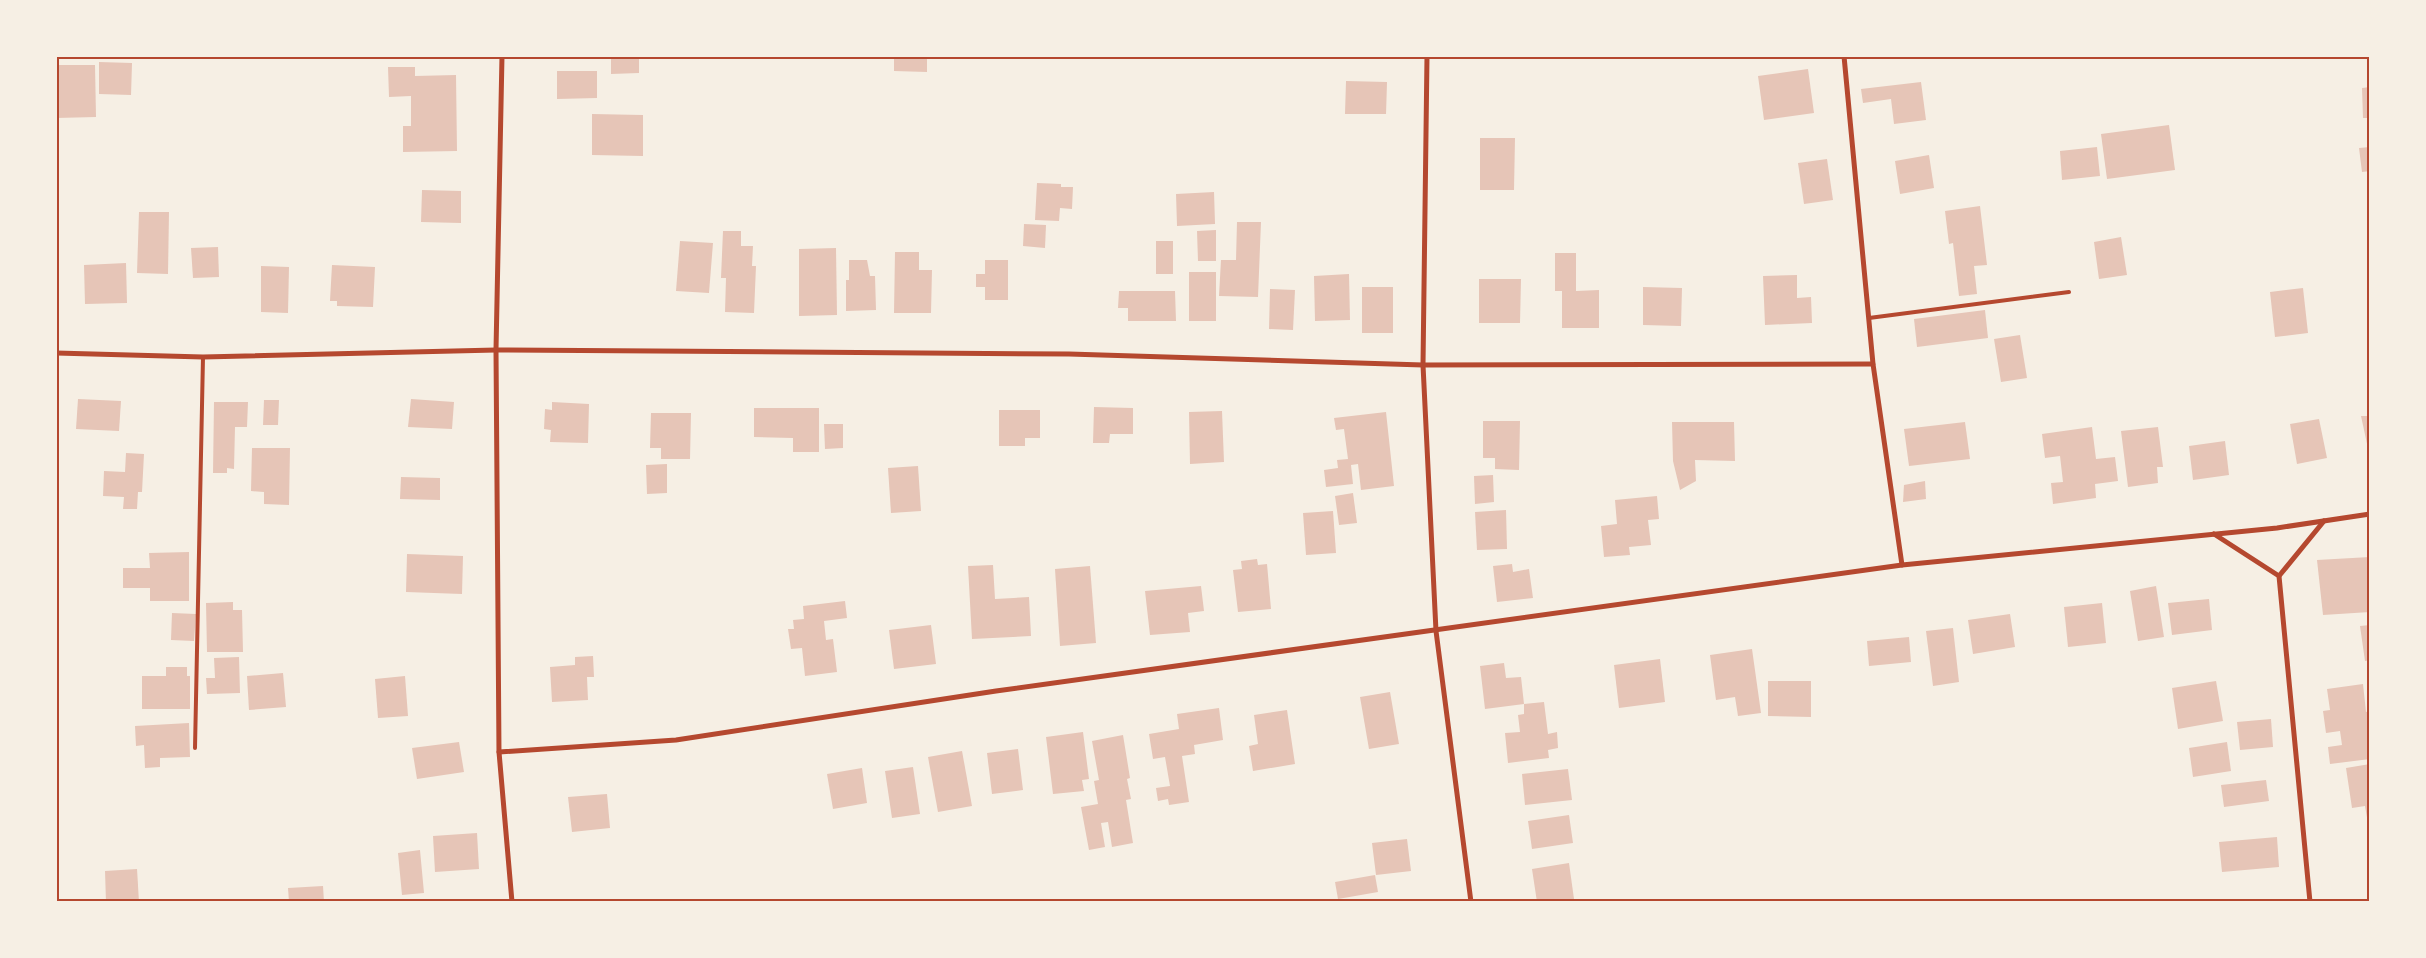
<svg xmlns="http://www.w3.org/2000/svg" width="2426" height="958" viewBox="0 0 2426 958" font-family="'Libre Baskerville',serif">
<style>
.building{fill:#e6c5b7}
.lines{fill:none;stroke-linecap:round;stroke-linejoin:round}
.service{stroke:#b5482f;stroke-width:4}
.minor{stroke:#b5482f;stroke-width:5}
.neatline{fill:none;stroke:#b5482f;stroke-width:2}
</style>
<rect width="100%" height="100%" fill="#f6efe4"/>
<g class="building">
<path d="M611,56h28v17l-28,1z"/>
<path d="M894,56h33v16l-33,-1z"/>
<path d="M99,62l33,1 -1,32 -32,-1z"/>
<path d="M56,65h39l1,52 -40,1z"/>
<path d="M388,67h27v9l41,-1 1,76 -54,1v-26h8v-30l-22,1z"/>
<path d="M1808,69l6,44 -50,7 -6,-44z"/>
<path d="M557,71h40v27l-40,1z"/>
<path d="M1346,81l41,1 -1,32h-41z"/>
<path d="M1921,82l5,38 -32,4 -3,-25 -28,4 -2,-14z"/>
<path d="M2370,87v31h-7l-1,-30z"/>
<path d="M592,114l51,1v41l-51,-1z"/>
<path d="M2169,125l6,45 -68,9 -6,-45z"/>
<path d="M1480,138h35l-1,52h-34z"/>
<path d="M2097,147l3,29 -38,4 -2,-29z"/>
<path d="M2370,147v24l-8,1 -3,-24z"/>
<path d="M1929,155l5,33 -34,6 -5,-33z"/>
<path d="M1827,159l6,41 -29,4 -6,-41z"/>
<path d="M1037,183l24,1v3h12l-1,22 -12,-1 -1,13 -24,-1z"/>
<path d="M422,190l39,1v32l-40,-1z"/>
<path d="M1214,192l1,32 -38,2 -1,-32z"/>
<path d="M1980,206l7,59 -13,1 3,28 -18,2 -6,-53 -4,1 -4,-33z"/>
<path d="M139,212h30l-1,62 -31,-1z"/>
<path d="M1237,222h24l-3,75 -39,-1 2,-36h15z"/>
<path d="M1024,224l22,1 -1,23 -22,-2z"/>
<path d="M1216,230v31h-18l-1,-30z"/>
<path d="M723,231h18v15h12l-1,20h4l-2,47 -29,-1 1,-34h-5z"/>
<path d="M2121,237l6,38 -28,4 -5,-37z"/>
<path d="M680,241l33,2 -4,50 -33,-2z"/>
<rect x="1156" y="241" width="17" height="33"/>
<path d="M218,247l1,30 -26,1 -2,-30z"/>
<path d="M836,248l1,67 -38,1v-67z"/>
<path d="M895,252h24v18h13l-1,43h-37z"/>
<path d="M1555,253h21v38l23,-1v38h-37v-37h-7z"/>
<path d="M849,260h18l3,16h5l1,34 -30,1v-31h3z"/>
<path d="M985,260h23v40h-23v-13h-9v-13h9z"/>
<path d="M126,263l1,40 -42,1 -1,-39z"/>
<path d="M332,265l43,2 -2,40 -36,-1v-5h-7z"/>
<path d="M261,266l28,1 -1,46 -27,-1z"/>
<rect x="1189" y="272" width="27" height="49"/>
<path d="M1349,274l1,46 -35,1 -1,-45z"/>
<path d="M1797,275v23l14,-1 1,26 -47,2 -2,-49z"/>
<path d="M1479,279h42l-1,44h-41z"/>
<rect x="1362" y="287" width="31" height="46"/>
<path d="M1643,287l39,1 -1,38 -38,-1z"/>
<path d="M2303,288l5,45 -33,4 -5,-45z"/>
<path d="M1270,289l25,1 -2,40 -24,-1z"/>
<path d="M1119,291h56l1,30h-48v-13h-10z"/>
<path d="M1985,310l3,28 -71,9 -3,-28z"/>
<path d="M2020,335l7,43 -26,4 -7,-43z"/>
<path d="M78,399l43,2 -2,30 -43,-2z"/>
<path d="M411,399l43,3 -2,27 -44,-2z"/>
<path d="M264,400h15l-1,25h-15z"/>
<path d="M214,402h34l-1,25h-12l-1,42 -7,-1v5h-14z"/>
<path d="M552,402l37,2 -1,39 -38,-1 1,-12 -7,-1 1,-20 7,1z"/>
<path d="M1094,407l39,1v26h-23l-1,9h-16z"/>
<path d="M754,408h65v44h-26v-14l-39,-1z"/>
<path d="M999,410h41v28h-15v8h-26z"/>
<path d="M1222,411l2,51 -34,2 -1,-52z"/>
<path d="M1386,412l8,74 -33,4 -3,-26 -7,1 2,19 -27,3 -2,-17 14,-2 -1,-8 11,-1 -4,-30 -8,1 -2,-12z"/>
<path d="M651,413h40l-1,46h-29v-11h-11z"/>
<path d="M2361,416h9v37h-1z"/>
<path d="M2319,419l8,39 -30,6 -7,-40z"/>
<path d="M1483,421h37l-1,49 -24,-1v-11h-12z"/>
<path d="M1672,422h62l1,39 -40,-1 1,21 -16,9 -7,-29z"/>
<path d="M1965,422l5,37 -61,7 -5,-37z"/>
<path d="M824,424h19v24l-18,1z"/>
<path d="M2092,427l4,32 19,-2 3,24 -23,3 1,14 -43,6 -2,-21 12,-1 -3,-26 -15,2 -3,-24z"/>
<path d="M2158,427l5,40h-6l1,16 -30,4 -7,-56z"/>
<path d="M2225,441l4,34 -36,5 -4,-34z"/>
<path d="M252,448h38l-1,57 -25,-1v-12l-13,-1z"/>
<path d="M126,453l18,1 -2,38h-4l-1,17h-14l1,-12 -21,-1 1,-25 21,1z"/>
<path d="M667,464v29l-20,1 -1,-29z"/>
<path d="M918,466l3,45 -30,2 -3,-45z"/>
<path d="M1493,475l1,27 -19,2 -1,-28z"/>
<path d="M401,477l39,1v22l-40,-1z"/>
<path d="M1925,481l1,18 -23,3 1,-17z"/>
<path d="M1353,493l4,30 -18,2 -4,-29z"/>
<path d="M1657,496l2,23 -11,1 3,25 -22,2 1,8 -26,2 -3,-31 16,-2 -2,-24z"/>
<path d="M1506,510l1,39 -30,1 -2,-38z"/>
<path d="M1333,511l3,42 -30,2 -3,-42z"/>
<path d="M189,552v49h-39v-13h-27v-20h27l-1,-15z"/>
<path d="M407,554l56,2 -1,38 -56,-2z"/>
<path d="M2370,557v55l-47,3 -6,-55z"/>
<path d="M1257,559l1,6 9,-1 4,45 -33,3 -5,-42 9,-1 -1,-8z"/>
<path d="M1512,564l1,8 16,-3 4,29 -36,4 -4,-36z"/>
<path d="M993,565l2,34 34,-2 2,39 -59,3 -4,-73z"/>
<path d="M1090,566l6,77 -36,3 -5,-77z"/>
<path d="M1201,586l3,25 -16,2 2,19 -40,3 -5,-44z"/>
<path d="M2156,586l8,51 -26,4 -8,-50z"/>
<path d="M2209,599l3,31 -40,5 -4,-32z"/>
<path d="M845,601l2,17 -23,3 2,19 7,-1 4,33 -32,4 -3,-28 -11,1 -3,-20h6l-1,-9 11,-1 -1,-13z"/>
<path d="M233,602v8h9l1,42h-36l-1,-49z"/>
<path d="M2102,603l4,40 -38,4 -4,-40z"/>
<path d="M172,613l24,1 -2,27 -23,-1z"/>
<path d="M2010,614l5,33 -42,7 -5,-34z"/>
<path d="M931,625l5,39 -42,5 -5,-39z"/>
<path d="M2370,625v35l-5,1 -5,-35z"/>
<path d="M1953,628l6,54 -26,4 -7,-55z"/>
<path d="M1909,637l2,25 -42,4 -2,-25z"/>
<path d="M1752,649l9,64 -23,3 -3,-19 -19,3 -6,-45z"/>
<path d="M593,656l1,21h-7l1,23 -36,2 -2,-35 25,-2v-8z"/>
<path d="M239,657l1,36 -33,1 -1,-16h9l-1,-20z"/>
<path d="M1660,659l5,43 -46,6 -5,-43z"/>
<path d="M1504,663l2,15 15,-1 3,27 -39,5 -5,-43z"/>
<path d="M166,667h21v9h3v33h-48v-33h24z"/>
<path d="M283,673l3,34 -37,3 -2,-34z"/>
<path d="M405,676l3,40 -30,2 -3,-39z"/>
<path d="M1768,681h43v36l-43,-1z"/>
<path d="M2216,681l7,40 -45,8 -6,-41z"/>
<path d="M2363,684l3,28 4,-1v48l-40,5 -2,-17 14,-2 -2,-14 -14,2 -3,-22 7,-1 -3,-21z"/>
<path d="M1390,692l9,52 -30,5 -9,-52z"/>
<path d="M1544,702l4,32 9,-2 1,16 -10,2 1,8 -41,5 -3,-30 15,-1 -2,-17 6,-1v-10z"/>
<path d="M1219,708l4,32 -29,5 1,9 -13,2 7,46 -20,3 -1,-6 -10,2 -2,-13 14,-2 -5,-29 -12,2 -4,-25 30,-5 -2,-15z"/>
<path d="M1287,710l8,54 -42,7 -4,-25 9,-2 -4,-29z"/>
<path d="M2271,719l2,28 -33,3 -3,-28z"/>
<path d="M189,723l1,34 -30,1v9l-15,1 -1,-23 -8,1 -1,-20z"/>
<path d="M1083,732l6,47 -7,1 2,11 -31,3 -7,-57z"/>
<path d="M1123,735l7,43 -3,1 4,20 -5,1 7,43 -21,4 -4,-25 -7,1 4,24 -16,3 -8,-43 17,-3 -4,-23 5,-1 -7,-39z"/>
<path d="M459,742l5,30 -47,7 -5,-31z"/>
<path d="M2227,742l4,29 -38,6 -4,-29z"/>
<path d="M1018,749l5,41 -31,4 -5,-41z"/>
<path d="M962,751l10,55 -34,6 -10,-55z"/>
<path d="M2370,764v65h-1l-4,-23 -13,2 -6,-40z"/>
<path d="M913,767l7,47 -28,4 -7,-47z"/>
<path d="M862,768l5,35 -34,6 -6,-35z"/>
<path d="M1568,769l4,31 -47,5 -3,-31z"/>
<path d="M2266,780l3,21 -45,6 -3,-22z"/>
<path d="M607,794l3,34 -38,4 -4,-35z"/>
<path d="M1569,815l4,28 -41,6 -4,-28z"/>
<path d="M477,833l2,36 -44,3 -2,-36z"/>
<path d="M2277,837l2,30 -57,5 -3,-30z"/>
<path d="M1407,839l4,32 -35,4 -4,-32z"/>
<path d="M420,850l4,43 -22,2 -4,-42z"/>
<path d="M1569,863l5,36 -37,3 -5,-33z"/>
<path d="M137,869l2,33h-33l-1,-31z"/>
<path d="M1375,875l3,17 -40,7 -3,-17z"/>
<path d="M323,886l1,16h-35l-1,-14z"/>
</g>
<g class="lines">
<g class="service">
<path d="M1869,318l200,-26"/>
<path d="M195,748l8,-391"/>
</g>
<g class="minor">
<path d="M502,56l-6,294 3,402 13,150"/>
<path d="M1427,56l-4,309 13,266 35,271"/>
<path d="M1844,56l29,308 29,201"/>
<path d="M56,353l147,4 293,-7 573,4 354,11 450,-1"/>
<path d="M2214,534l65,42 31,326"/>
<path d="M2279,576l45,-55"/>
<path d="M499,752l177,-12 320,-49 906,-126 375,-37 93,-14"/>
</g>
</g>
<rect width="2426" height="958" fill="none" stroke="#f6efe4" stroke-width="115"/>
<rect x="58" y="58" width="2310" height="842" class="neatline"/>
</svg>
